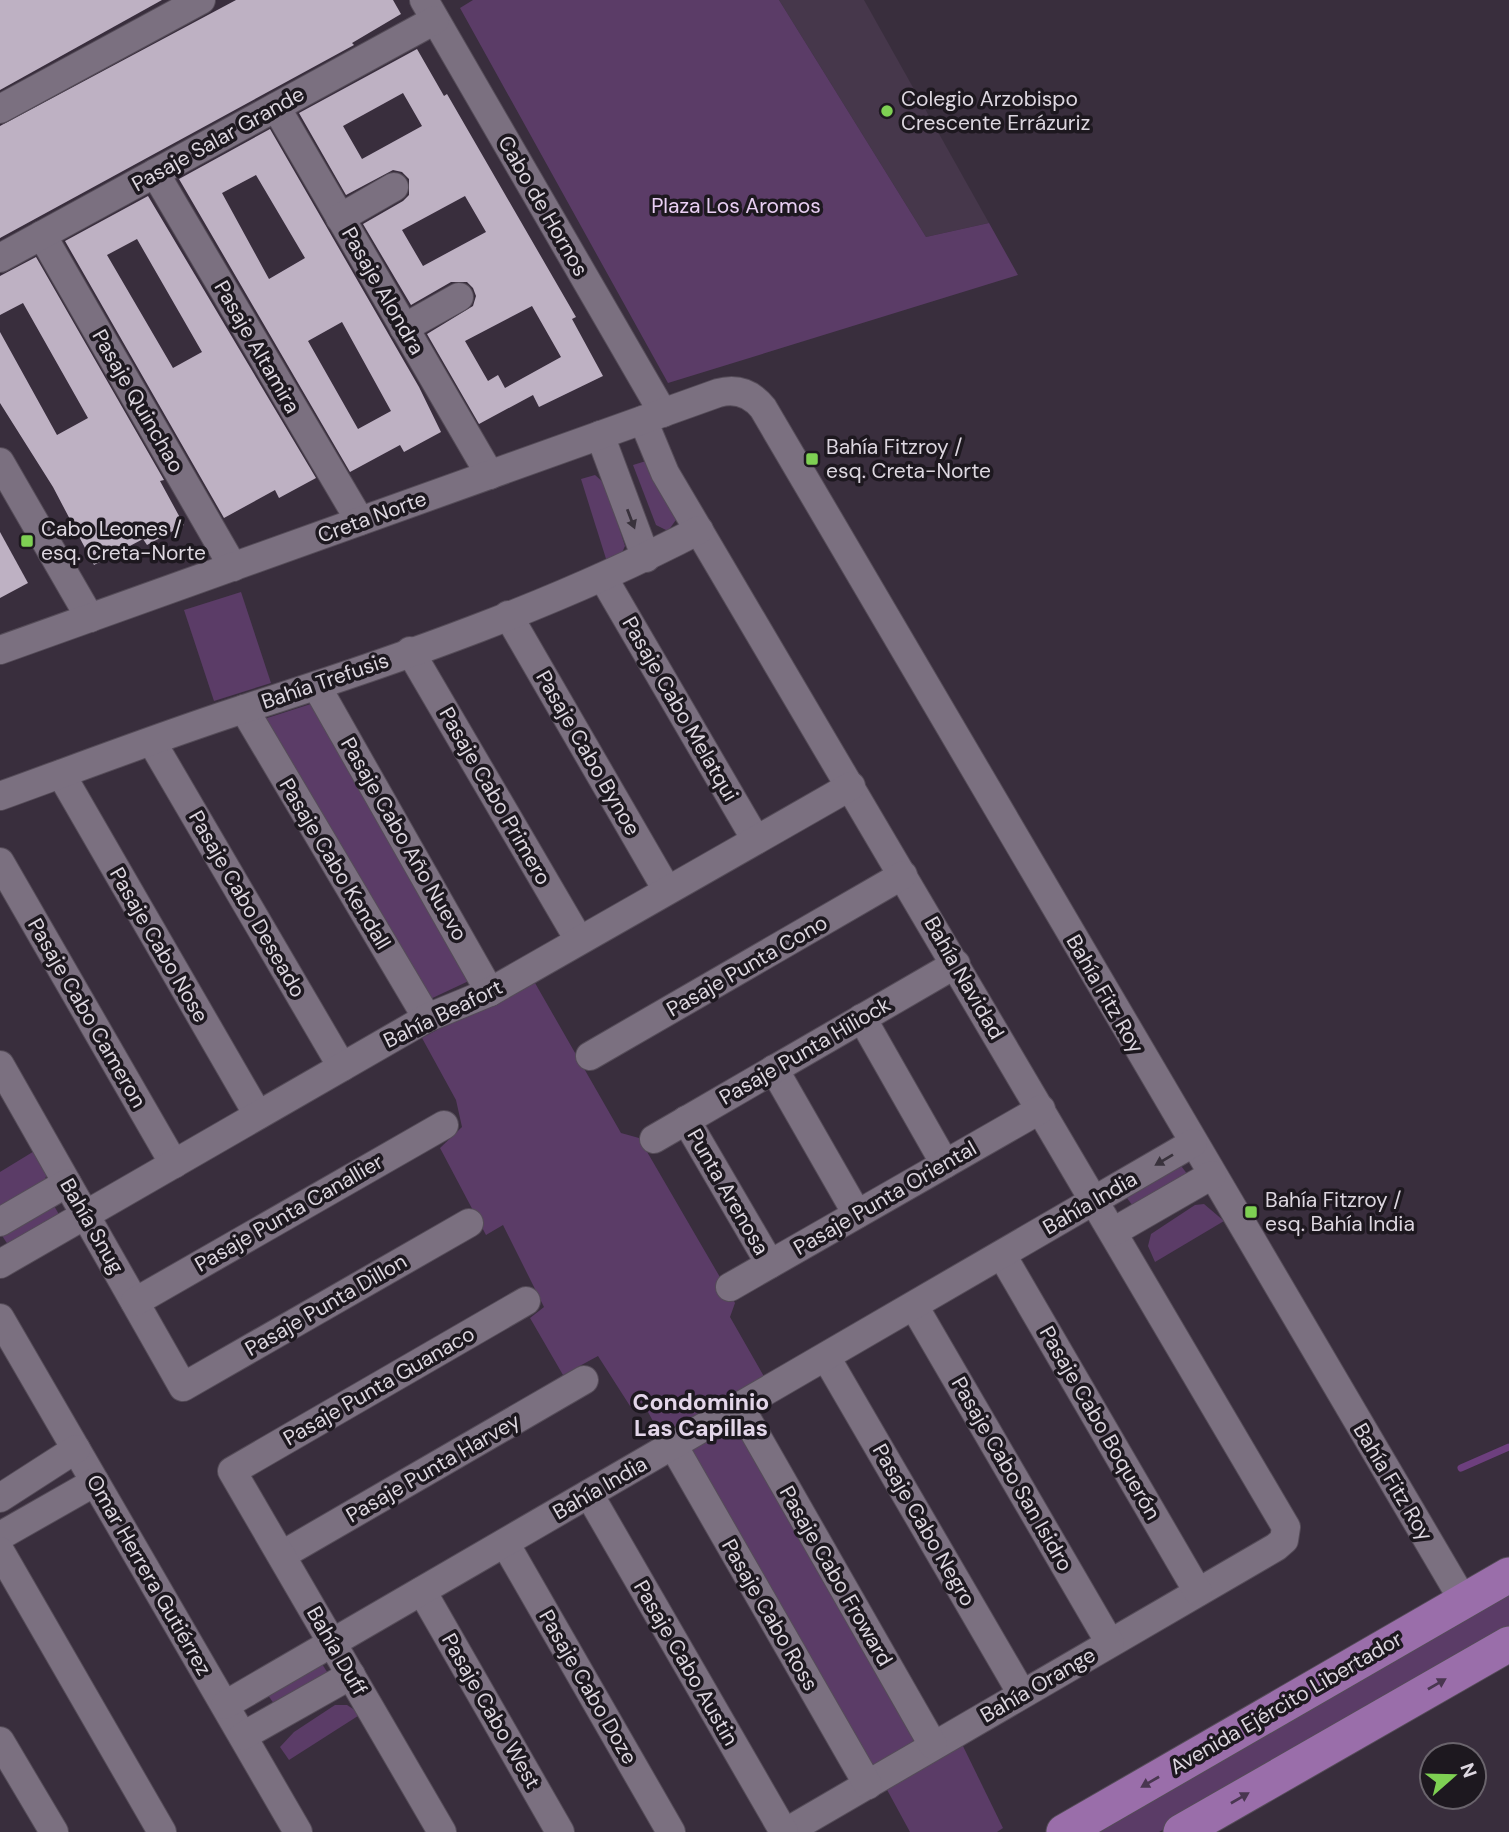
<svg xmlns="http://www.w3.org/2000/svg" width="1509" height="1832" viewBox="0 0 1509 1832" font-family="'DM Sans',sans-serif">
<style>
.built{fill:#46374b}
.green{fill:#5b3c67}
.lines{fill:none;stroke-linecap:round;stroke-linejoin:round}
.stream{stroke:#6d3f7e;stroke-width:7}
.building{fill:#beb1c3;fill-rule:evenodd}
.minor-casing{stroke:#554c58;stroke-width:30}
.major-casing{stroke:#554c58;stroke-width:37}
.minor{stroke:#7b7080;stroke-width:28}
.major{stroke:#9a6eaa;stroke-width:35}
.oneway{fill:#39323c}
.oneway2{fill:#493650}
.poi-dot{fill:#7ed053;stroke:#1d181f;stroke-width:2.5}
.labels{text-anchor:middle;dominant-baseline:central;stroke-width:7;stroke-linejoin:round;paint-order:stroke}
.poi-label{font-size:21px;fill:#ddd7e0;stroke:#1d181f;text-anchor:start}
.street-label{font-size:21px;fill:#ddd7e0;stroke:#1d181f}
.park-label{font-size:21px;fill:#e9cff4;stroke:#1d181f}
.neighbourhood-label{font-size:23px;font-weight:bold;fill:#e3d6e9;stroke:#1d181f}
</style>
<rect width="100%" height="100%" fill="#392e3d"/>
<path class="built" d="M779,0h85l125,223 -63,14z"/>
<g class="green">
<path d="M473,0h306l147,237 63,-14 29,52 -350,108 -208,-375z"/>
<path d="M646,461l32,56 -10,14 -12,-6 -23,-60z"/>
<path d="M595,475l10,9 20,62 -5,11 -13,5 -26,-83z"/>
<path d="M241,592l30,91 -57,18 -30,-91z"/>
<path d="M317,702l156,277 -47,22 -165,-281z"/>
<path d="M535,983l86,150 18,5 96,165 -5,14 36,63 -102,61 -21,-38 -13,3 -32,-50 -35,19 -33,-57 14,-11 -41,-82 -17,10 -46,-87 22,-21 -6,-27 -34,-62c37,-21 76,-36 113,-55z"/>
<path d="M36,1150l12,21 -4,11 -44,26v-36z"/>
<path d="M1178,1162l10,13 -53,34 -8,-11z"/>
<path d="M53,1204l8,14 -51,30 -9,-14z"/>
<path d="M1204,1204l20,17 -69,41 -7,-16 3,-12 44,-29z"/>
<path d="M739,1419l183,318 -57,33 -182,-323z"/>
<path d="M1509,1585v45l-350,202h-67z"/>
<path d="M322,1664l9,14 -55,29 -8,-12z"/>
<path d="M335,1705h12l14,9 -72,46 -9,-13 14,-15z"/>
<path d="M960,1740l43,88 -6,4h-87l-25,-46z"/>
</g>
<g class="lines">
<path class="stream" d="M1461,1468l48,-21"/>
</g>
<g class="building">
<path d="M0,0h162l-162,90z"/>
<path d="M236,0h157l8,14 -49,29 2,2 -354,193v-112z"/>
<path d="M417,49l27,47 3,-2 129,223 -4,2 31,57 -64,31 -6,-12 -54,29 -52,-90 46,-28 3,-10 -3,-8 -6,-6h-16l-40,23 -48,-81 40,-23 6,-6v-16l-7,-7 -9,-2 -47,25 -47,-82zM403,93l19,33 -60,33 -19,-33zM465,196l21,36 -63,34 -21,-36zM532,306l29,51 -56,31 -7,-13 -10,6 -23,-40z"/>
<path d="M270,129l149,258 22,45 -37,20 -4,-7 -50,27 -171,-293zM256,175l49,83 -36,21 -47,-86zM342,322l49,89 -33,18 -50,-88z"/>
<path d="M148,196l168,282 -37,20 -4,-8 -51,28 -159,-277zM137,239l65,113 -29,16 -66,-113z"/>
<path d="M36,257l128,223 -4,1 24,44 -37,20 -4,-6 -49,26 -41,-78 -53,-84v-71l57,103 31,-17 -65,-115 -23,12v-39z"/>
<path d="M0,532l28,51 -28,15z"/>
</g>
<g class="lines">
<defs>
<g id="minor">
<path d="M424,0l239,413"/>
<path d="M276,107l214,368"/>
<path d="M0,109l201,-109"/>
<path d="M155,173l205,348"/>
<path d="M340,218l54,-31"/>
<path d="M42,235l191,332"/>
<path d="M0,258l435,-238"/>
<path d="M404,328l55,-31"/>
<path d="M643,420l22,53 621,1054 -2,13 -8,7 -490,285"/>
<path d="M600,435l46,123"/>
<path d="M0,462l90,156"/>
<path d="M604,579l152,261"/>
<path d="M508,615l159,275"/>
<path d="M0,650l718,-257c18,-5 33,0 45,15l700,1192"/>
<path d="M410,651l169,289"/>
<path d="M317,687l173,305"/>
<path d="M244,709l183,309"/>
<path d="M152,742l190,325"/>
<path d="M61,774l197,341"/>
<path d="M0,796c83,-30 166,-62 250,-89 153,-49 307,-103 449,-177"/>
<path d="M0,862l174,302"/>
<path d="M862,1018l83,146"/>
<path d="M590,1056l313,-181"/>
<path d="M0,1065l183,322 286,-164"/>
<path d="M774,1069l83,145"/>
<path d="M686,1120l84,144"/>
<path d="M654,1139l302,-175"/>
<path d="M0,1222l67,-39"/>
<path d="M1113,1232l99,-57"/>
<path d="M1002,1255l196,337"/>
<path d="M0,1264l427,-246 63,-26 361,-206"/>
<path d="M730,1287l311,-178"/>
<path d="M135,1302l309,-177"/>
<path d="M914,1306l196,337"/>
<path d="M0,1318l298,514"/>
<path d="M826,1357l196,337"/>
<path d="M740,1407l193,338"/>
<path d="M673,1445l195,340"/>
<path d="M589,1494l195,338"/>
<path d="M0,1498l76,-49"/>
<path d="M0,1536l95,-54"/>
<path d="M505,1543l166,289"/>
<path d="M0,1551l162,281"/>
<path d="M282,1555l302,-175"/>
<path d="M422,1591l138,241"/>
<path d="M225,1705l968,-562"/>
<path d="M243,1736l108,-61"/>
<path d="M0,1741l54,91"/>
<path d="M442,1832l-210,-361 294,-170"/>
</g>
<g id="major">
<path d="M1064,1832l445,-257"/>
<path d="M1181,1832l328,-188"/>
</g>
</defs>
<use href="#minor" class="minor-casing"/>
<use href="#major" class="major-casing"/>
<use href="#minor" class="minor"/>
<use href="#major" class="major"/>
</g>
<defs><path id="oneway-solid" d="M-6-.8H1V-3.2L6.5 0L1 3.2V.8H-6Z" transform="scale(1.75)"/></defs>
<g class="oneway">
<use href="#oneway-solid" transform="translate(631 519) rotate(69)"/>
<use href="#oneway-solid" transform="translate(1164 1160) rotate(149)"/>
</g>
<g class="oneway2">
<use href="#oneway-solid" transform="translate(1437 1684) rotate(-30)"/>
<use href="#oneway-solid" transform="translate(1150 1782) rotate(150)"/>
<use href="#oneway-solid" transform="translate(1240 1798) rotate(-30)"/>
</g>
<g class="poi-dot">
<circle cx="887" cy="111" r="7"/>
<rect x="805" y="452" width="14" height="14" rx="3.5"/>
<rect x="20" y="534" width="14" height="14" rx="3.5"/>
<rect x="1244" y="1205" width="14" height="14" rx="3.5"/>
</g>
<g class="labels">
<g class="poi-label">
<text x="901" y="99">Colegio Arzobispo<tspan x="901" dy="24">Crescente Errázuriz</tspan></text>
<text x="826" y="447">Bahía Fitzroy /<tspan x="826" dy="24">esq. Creta-Norte</tspan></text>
<text x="41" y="529">Cabo Leones /<tspan x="41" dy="24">esq. Creta-Norte</tspan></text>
<text x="1265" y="1200">Bahía Fitzroy /<tspan x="1265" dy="24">esq. Bahía India</tspan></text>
</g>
<g class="street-label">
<text transform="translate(218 139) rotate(-29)">Pasaje Salar Grande</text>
<text transform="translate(543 206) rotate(60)">Cabo de Hornos</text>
<text transform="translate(383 291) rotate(60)">Pasaje Alondra</text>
<text transform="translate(257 347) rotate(60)">Pasaje Altamira</text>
<text transform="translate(138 401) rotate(60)">Pasaje Quinchao</text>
<text transform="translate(372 517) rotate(-20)">Creta Norte</text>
<text transform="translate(325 681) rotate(-19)">Bahía Trefusis</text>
<text transform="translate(680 709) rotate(60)">Pasaje Cabo Melatqui</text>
<text transform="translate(588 753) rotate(60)">Pasaje Cabo Bynoe</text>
<text transform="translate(495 796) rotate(60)">Pasaje Cabo Primero</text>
<text transform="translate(404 839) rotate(60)">Pasaje Cabo Año Nuevo</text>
<text transform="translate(335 864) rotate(59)">Pasaje Cabo Kendall</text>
<text transform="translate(247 904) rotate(60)">Pasaje Cabo Deseado</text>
<text transform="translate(159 945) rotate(60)">Pasaje Cabo Nose</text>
<text transform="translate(747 966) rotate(-30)">Pasaje Punta Cono</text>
<text transform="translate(964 978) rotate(60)">Bahía Navidad</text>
<text transform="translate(1105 994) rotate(60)">Bahía Fitz Roy</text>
<text transform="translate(87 1013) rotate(60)">Pasaje Cabo Cameron</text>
<text transform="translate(443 1014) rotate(-26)">Bahía Beafort</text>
<text transform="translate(805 1051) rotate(-30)">Pasaje Punta Hiliock</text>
<text transform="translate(728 1192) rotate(60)">Punta Arenosa</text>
<text transform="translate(885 1198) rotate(-30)">Pasaje Punta Oriental</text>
<text transform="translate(1090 1203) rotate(-30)">Bahía India</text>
<text transform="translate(289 1213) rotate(-30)">Pasaje Punta Canallier</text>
<text transform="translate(92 1226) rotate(60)">Bahía Snug</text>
<text transform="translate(326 1305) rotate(-30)">Pasaje Punta Dillon</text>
<text transform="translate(379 1386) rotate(-30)">Pasaje Punta Guanaco</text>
<text transform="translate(1100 1423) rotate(60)">Pasaje Cabo Boquerón</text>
<text transform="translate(433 1468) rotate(-30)">Pasaje Punta Harvey</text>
<text transform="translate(1012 1474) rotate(60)">Pasaje Cabo San Isidro</text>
<text transform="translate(1393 1482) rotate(59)">Bahía Fitz Roy</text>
<text transform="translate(600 1488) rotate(-30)">Bahía India</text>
<text transform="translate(924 1525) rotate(60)">Pasaje Cabo Negro</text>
<text transform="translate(149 1575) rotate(60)">Omar Herrera Gutiérrez</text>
<text transform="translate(836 1576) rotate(60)">Pasaje Cabo Froward</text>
<text transform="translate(770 1615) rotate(60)">Pasaje Cabo Ross</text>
<text transform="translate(337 1651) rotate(60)">Bahía Duff</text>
<text transform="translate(686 1663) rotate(60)">Pasaje Cabo Austin</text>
<text transform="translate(1038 1685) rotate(-30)">Bahía Orange</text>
<text transform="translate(588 1687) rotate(60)">Pasaje Cabo Doze</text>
<text transform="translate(1286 1703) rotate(-30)">Avenida Ejército Libertador</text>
<text transform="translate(491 1711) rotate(60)">Pasaje Cabo West</text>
</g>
<g class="park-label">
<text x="736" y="206">Plaza Los Aromos</text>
</g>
<g class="neighbourhood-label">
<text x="701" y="1402">Condominio<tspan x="701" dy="26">Las Capillas</tspan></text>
</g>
</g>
<g transform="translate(1453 1776) rotate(70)"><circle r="33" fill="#1d181f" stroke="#6a646c" stroke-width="2"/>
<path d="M0-5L12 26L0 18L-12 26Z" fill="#7ed053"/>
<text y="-10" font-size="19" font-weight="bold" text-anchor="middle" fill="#ddd7e0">N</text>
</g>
</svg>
